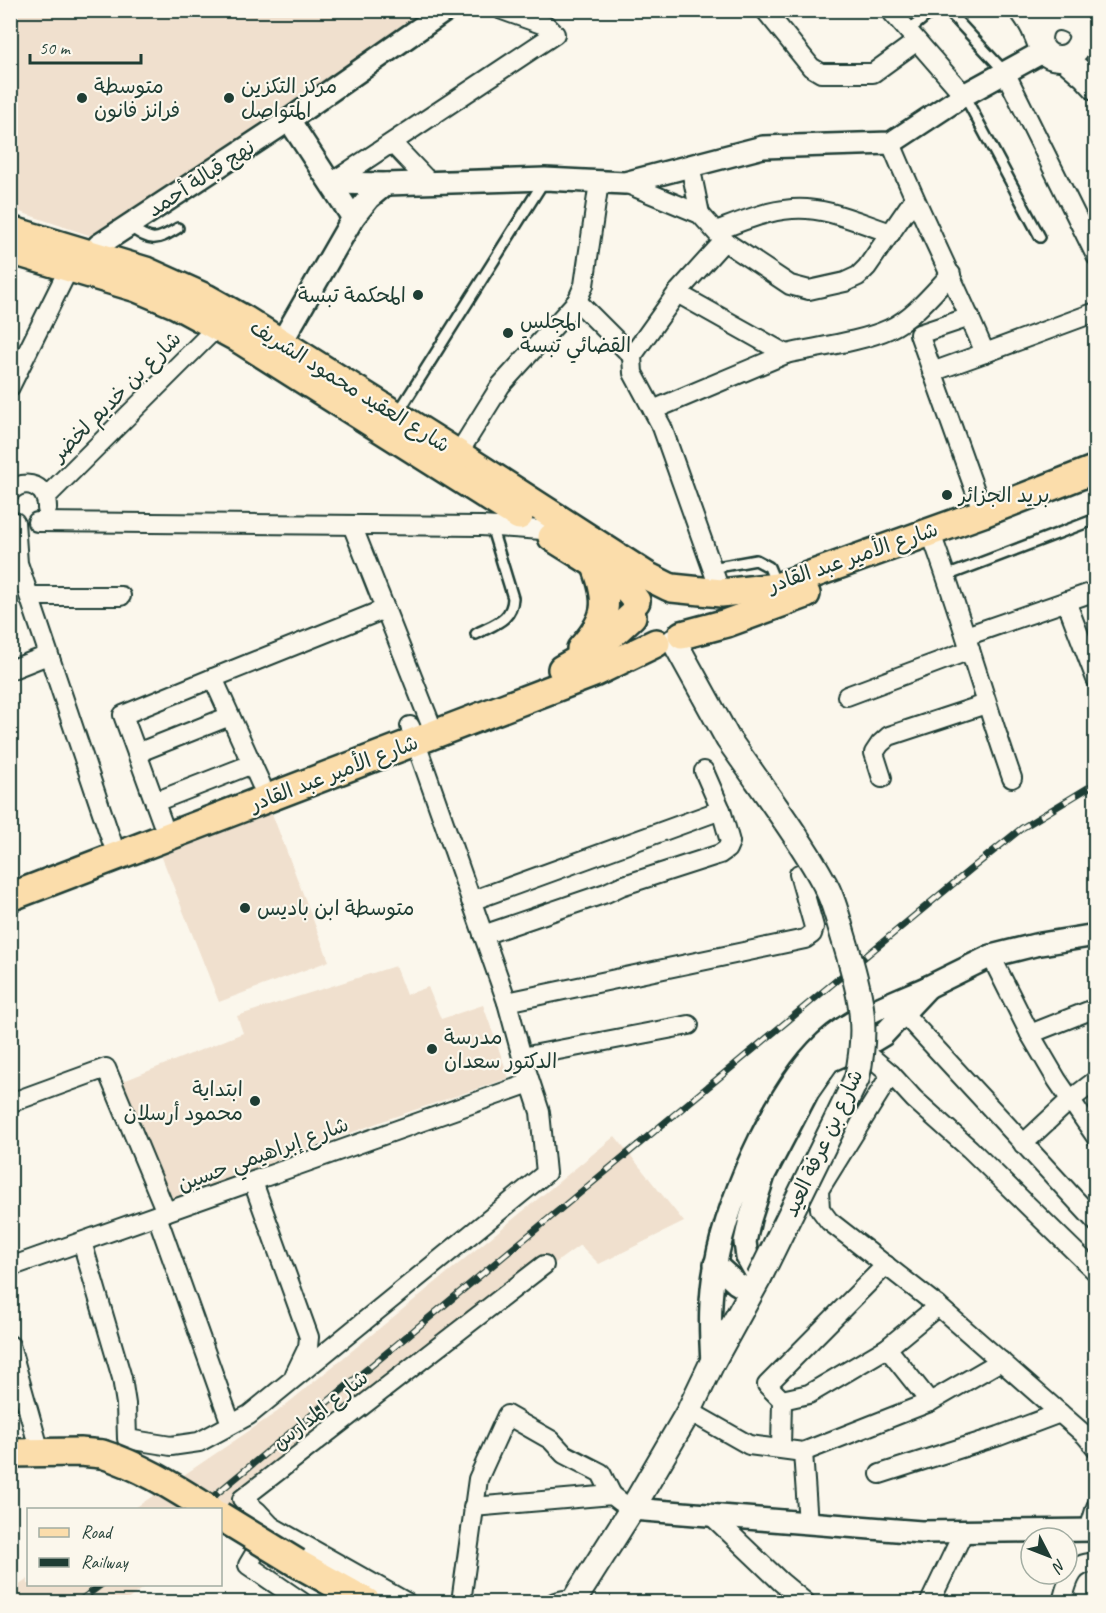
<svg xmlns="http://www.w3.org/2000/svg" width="1106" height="1613" viewBox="0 0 1106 1613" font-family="Caveat,'Playpen Sans Arabic',sans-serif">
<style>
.built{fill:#f0e0ce}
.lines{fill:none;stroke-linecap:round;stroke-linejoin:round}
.service-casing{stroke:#1f3d34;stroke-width:14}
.minor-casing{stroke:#1f3d34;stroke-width:22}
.tertiary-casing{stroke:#1f3d34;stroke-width:26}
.secondary-casing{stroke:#1f3d34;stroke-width:28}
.primary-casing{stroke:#1f3d34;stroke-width:32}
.service{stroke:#fbf7ec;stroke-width:9}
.minor{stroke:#fbf7ec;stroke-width:18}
.tertiary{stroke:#fbf7ec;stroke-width:21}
.secondary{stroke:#fbf7ec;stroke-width:24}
.primary{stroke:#fbddab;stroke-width:27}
.rail-casing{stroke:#1f3d34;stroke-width:7}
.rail{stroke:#fbf7ec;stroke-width:4.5;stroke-dasharray:14;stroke-linecap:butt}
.secondary-bridge-casing{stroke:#1f3d34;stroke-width:28;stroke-linecap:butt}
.primary-bridge-casing{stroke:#1f3d34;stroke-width:32;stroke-linecap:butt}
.secondary-bridge{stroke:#fbf7ec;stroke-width:24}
.primary-bridge{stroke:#fbddab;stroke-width:27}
.poi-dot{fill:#1f3d34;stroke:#fbf7ec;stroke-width:2}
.labels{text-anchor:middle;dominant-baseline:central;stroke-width:4.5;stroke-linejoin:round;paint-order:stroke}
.poi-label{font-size:21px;fill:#1f3d34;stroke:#fbf7ec;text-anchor:start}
.street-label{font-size:21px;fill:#1f3d34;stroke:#fbf7ec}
</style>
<rect width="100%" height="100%" fill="#fbf7ec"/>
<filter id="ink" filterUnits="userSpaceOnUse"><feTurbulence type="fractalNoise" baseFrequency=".0167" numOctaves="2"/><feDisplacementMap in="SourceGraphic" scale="12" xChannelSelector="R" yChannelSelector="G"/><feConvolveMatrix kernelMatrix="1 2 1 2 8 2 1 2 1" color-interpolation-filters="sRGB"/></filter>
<g filter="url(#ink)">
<g class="built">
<path d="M11,11h418l-329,228 -89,-30z"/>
<path d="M271,811l58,150 -110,41 -58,-147z"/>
<path d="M395,966l11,29 22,-8 13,32 42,-14 26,73 -121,41 -219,82 -48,-119 122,-49 -6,-17z"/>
<path d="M615,1136l69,86 -85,42 -19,-19 -335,244 -24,28 -1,-7h-88l145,-98z"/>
<path d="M28,1579v5l118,1 -21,17h-114v-11z"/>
</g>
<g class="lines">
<defs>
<g id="service">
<path d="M944,10l5,2 56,60"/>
<path d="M908,31l23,-19 6,-2"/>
<path d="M964,95l76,142"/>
<path d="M128,226c24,15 25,17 50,2"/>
<path d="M398,413l146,-232"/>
<path d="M712,568l44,-8 13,7 7,17"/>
<path d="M946,576l150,-57"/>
<path d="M476,634c18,-10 36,-13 37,-36l-22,-72"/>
</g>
<g id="minor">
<path d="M765,10l46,57 10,6h52l44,-32"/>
<path d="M890,10l74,85"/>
<path d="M1005,72l91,184"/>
<path d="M392,143l38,40"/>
<path d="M891,143c29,71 64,139 94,210l-53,19"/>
<path d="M690,165l10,49"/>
<path d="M331,183l224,-149 -8,-8 -45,-16"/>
<path d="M625,183l75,31 24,27 -47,52 -45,63 1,17 29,54 59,166"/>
<path d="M716,231c24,-9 49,-20 76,-22 33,-3 68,14 99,24"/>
<path d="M724,241l66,44 19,5 36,-8 13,-6 9,-9 47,-68"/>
<path d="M577,301l55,55"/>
<path d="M970,317l-51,17 64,179"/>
<path d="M985,353l111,-41"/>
<path d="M786,354c31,-7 75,-12 103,-25 24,-11 44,-36 62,-55"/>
<path d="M10,387l63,-127"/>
<path d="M653,410l133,-56 -109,-61"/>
<path d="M458,454l43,-69 76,-84 7,-16 15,-103"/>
<path d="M10,492c16,-16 38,-5 37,17"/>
<path d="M46,497l171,-170"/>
<path d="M10,521l5,1 3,41 94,279"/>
<path d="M37,522l444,4 61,4"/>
<path d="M352,525l83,210"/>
<path d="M930,531c30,81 53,165 82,247"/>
<path d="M31,596h90"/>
<path d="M1066,601l30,78"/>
<path d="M966,636l130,-45"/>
<path d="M10,670l38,-15"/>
<path d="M847,696l123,-46"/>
<path d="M137,753l93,-37"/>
<path d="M882,778l-8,-25 6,-9 9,-8 97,-32"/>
<path d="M261,784l-48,-106 172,-69"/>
<path d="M155,802l97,-38"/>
<path d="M162,822l-39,-107 90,-37"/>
<path d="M471,901l250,-91 -17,-39"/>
<path d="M483,935l123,-42 15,-7 99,-32 7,-5 3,-7 -9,-32"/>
<path d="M991,956l39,78 27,46 39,57"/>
<path d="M507,1002l298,-63 7,-5 2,-7 -15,-53"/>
<path d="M904,1014l192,208"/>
<path d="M1030,1034l66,-26"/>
<path d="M834,1035l25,12 32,27 23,25 56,50 126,123"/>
<path d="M522,1057l167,-32"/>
<path d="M891,1074l-72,116 1,19 9,12 109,85 147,129 11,13"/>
<path d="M10,1103l96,-35 60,144"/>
<path d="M1023,1144l47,-44 25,-19"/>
<path d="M253,1182l56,155 -1,10 -13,27"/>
<path d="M157,1216l74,208"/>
<path d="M82,1242l40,136 4,26 1,35 44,7 28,-4 50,-27 297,-242 -6,-61 -18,-55 -15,-55 -97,-276"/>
<path d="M886,1265l-119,120 15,15 27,-6 78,-46 51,-42"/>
<path d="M10,1267l520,-184"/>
<path d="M10,1345l30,107"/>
<path d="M887,1348l43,54"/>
<path d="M689,1411l60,34 54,7 127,-50 71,-41"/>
<path d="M781,1448l1,-48"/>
<path d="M803,1452l5,72"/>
<path d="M880,1474l119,-38 61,-23"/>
<path d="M473,1507l139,-12 9,7"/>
<path d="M711,1515l70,67 24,20"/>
<path d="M271,1526l135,76"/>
<path d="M1089,1530l7,-23"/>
<path d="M302,1602l-54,-37 23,-39 -14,-15 -15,-12 302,-234"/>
<path d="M461,1602l17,-123 29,-64 44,25 13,14 37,19 11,22"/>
<path d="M555,1602l9,-2 9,2"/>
<path d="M930,1602l34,-71"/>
<path d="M1062,1602c5,-19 9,-41 34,-39"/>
</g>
<g id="tertiary">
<path d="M331,183l55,1 159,-5 80,4 138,-36 128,-4 73,-48 80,-44"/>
<path d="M353,218l16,-20 17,-14"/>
<path d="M87,266l4,-12 8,-9 190,-125 157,-110"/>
<path d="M281,343l72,-125 -64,-98"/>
<path d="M928,987l63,-31 44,-11 61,-10"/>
<path d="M715,1264l21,19 15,9"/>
<path d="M712,1363c-2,-33 -3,-67 4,-100 12,-67 65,-186 118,-228 28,-22 62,-34 94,-48l-45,48 -15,9 -39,17 -21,30 -44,84 -14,44 -5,23 2,15 12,21"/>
<path d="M632,1509l289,23 175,-2"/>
</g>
<g id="secondary">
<path d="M1022,10c6,8 11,15 14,24 3,6 4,12 8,17 8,10 24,9 32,-1 23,-28 -36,-50 -37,-10"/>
<path d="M1064,58l21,18 11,12"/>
<path d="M674,641l54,98 29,41"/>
<path d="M573,1602l59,-93 57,-98 23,-48 47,-85"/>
</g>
<g id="primary">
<path d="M10,230l136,41 60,27 39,22 213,134 189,122 22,11"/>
<path d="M10,250l127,38 38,16 61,33 283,179"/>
<path d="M552,537c27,18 66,37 84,64"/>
<path d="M672,588l49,5 56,-6 206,-74 113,-44"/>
<path d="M682,635l45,-12 79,-29"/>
<path d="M581,649c27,-30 29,-46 15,-83"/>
<path d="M562,669l32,-18 38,-35"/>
<path d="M10,897l584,-224 62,-30"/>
<path d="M10,1453l70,-1 22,2"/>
<path d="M297,1563l70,39"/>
</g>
</defs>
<use href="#service" class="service-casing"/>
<use href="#minor" class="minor-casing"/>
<use href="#tertiary" class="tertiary-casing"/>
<use href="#secondary" class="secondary-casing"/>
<use href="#primary" class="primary-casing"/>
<use href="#service" class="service"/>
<use href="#minor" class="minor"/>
<use href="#tertiary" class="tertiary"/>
<use href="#secondary" class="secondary"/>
<use href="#primary" class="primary"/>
<defs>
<g id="rail">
<path d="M197,1510l774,-641 51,-41 74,-45"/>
<path d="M78,1602l24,-18"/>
</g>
</defs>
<use href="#rail" class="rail-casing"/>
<use href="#rail" class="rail"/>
<defs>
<path id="secondary-bridge" d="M757,780c22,32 46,64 65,99 11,18 16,40 22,60 16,52 25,84 13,139l-98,200"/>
<g id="primary-bridge">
<path d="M102,1454c39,12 73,34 108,56"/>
<path d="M220,1516l77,47"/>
</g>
</defs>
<use href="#secondary-bridge" class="secondary-bridge-casing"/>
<use href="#primary-bridge" class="primary-bridge-casing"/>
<use href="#secondary-bridge" class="secondary-bridge"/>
<use href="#primary-bridge" class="primary-bridge"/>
</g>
</g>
<g class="poi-dot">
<circle cx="82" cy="98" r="6"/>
<circle cx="229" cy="98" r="6"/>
<circle cx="418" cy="295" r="6"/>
<circle cx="508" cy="333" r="6"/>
<circle cx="947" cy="495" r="6"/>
<circle cx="245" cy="908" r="6"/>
<circle cx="432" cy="1049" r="6"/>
<circle cx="255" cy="1101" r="6"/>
</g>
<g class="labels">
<g class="poi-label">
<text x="94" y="86">متوسطة<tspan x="94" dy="24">فرانز فانون</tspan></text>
<text x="241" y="86">مركز التكزين<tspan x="241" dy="24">المتواصل</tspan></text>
<text x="406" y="295" text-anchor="end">المحكمة تبسة</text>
<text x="520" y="321">المجلس<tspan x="520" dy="24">القضائي تبسة</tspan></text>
<text x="959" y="495">بريد الجزائر</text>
<text x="257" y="908">متوسطة ابن باديس</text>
<text x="444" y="1037">مدرسة<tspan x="444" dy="24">الدكتور سعدان</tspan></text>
<text x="243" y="1089" text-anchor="end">ابتداية<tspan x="243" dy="24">محمود أرسلان</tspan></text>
</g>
<g class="street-label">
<text transform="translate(201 178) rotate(-33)">نهج قبالة أحمد</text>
<text transform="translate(350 386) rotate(32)">شارع العقيد محمود الشريف</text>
<text transform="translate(116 396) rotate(-45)">شارع بن خديم لخضر</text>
<text transform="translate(853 557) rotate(-19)">شارع الأمير عبد القادر</text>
<text transform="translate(334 773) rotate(-21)">شارع الأمير عبد القادر</text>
<text transform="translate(823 1143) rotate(-65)">شارع بن عرفة العيد</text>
<text transform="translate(263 1154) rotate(-20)">شارع إبراهيمي حسين</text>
<text transform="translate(320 1410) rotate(-38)">شارع المدارس</text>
</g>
</g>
<rect width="1106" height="1613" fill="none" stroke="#fbf7ec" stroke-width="36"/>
<rect x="18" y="18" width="1070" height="1577" fill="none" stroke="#1f3d34" stroke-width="2" filter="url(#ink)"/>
<rect x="27" y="1508" width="195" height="78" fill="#fbf7ec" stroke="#a3ada2" stroke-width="1.5"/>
<rect x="39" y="1528" width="30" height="9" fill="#fbddab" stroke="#a3ada2" stroke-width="1.5"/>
<text x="81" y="1538" font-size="18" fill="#1f3d34">Road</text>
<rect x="39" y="1558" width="30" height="9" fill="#1f3d34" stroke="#a3ada2" stroke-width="1.5"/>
<text x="81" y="1568" font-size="18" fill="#1f3d34">Railway</text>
<g transform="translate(1049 1556) rotate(132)"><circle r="28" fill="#fbf7ec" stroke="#a3ada2" stroke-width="1.5"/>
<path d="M0-4.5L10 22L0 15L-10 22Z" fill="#1f3d34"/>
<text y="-9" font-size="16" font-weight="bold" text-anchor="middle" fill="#1f3d34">N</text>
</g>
<path d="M30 54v9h111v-9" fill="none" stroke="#1f3d34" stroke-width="3"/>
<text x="39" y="54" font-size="18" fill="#1f3d34" stroke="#fbf7ec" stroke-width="4.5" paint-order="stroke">50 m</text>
</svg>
